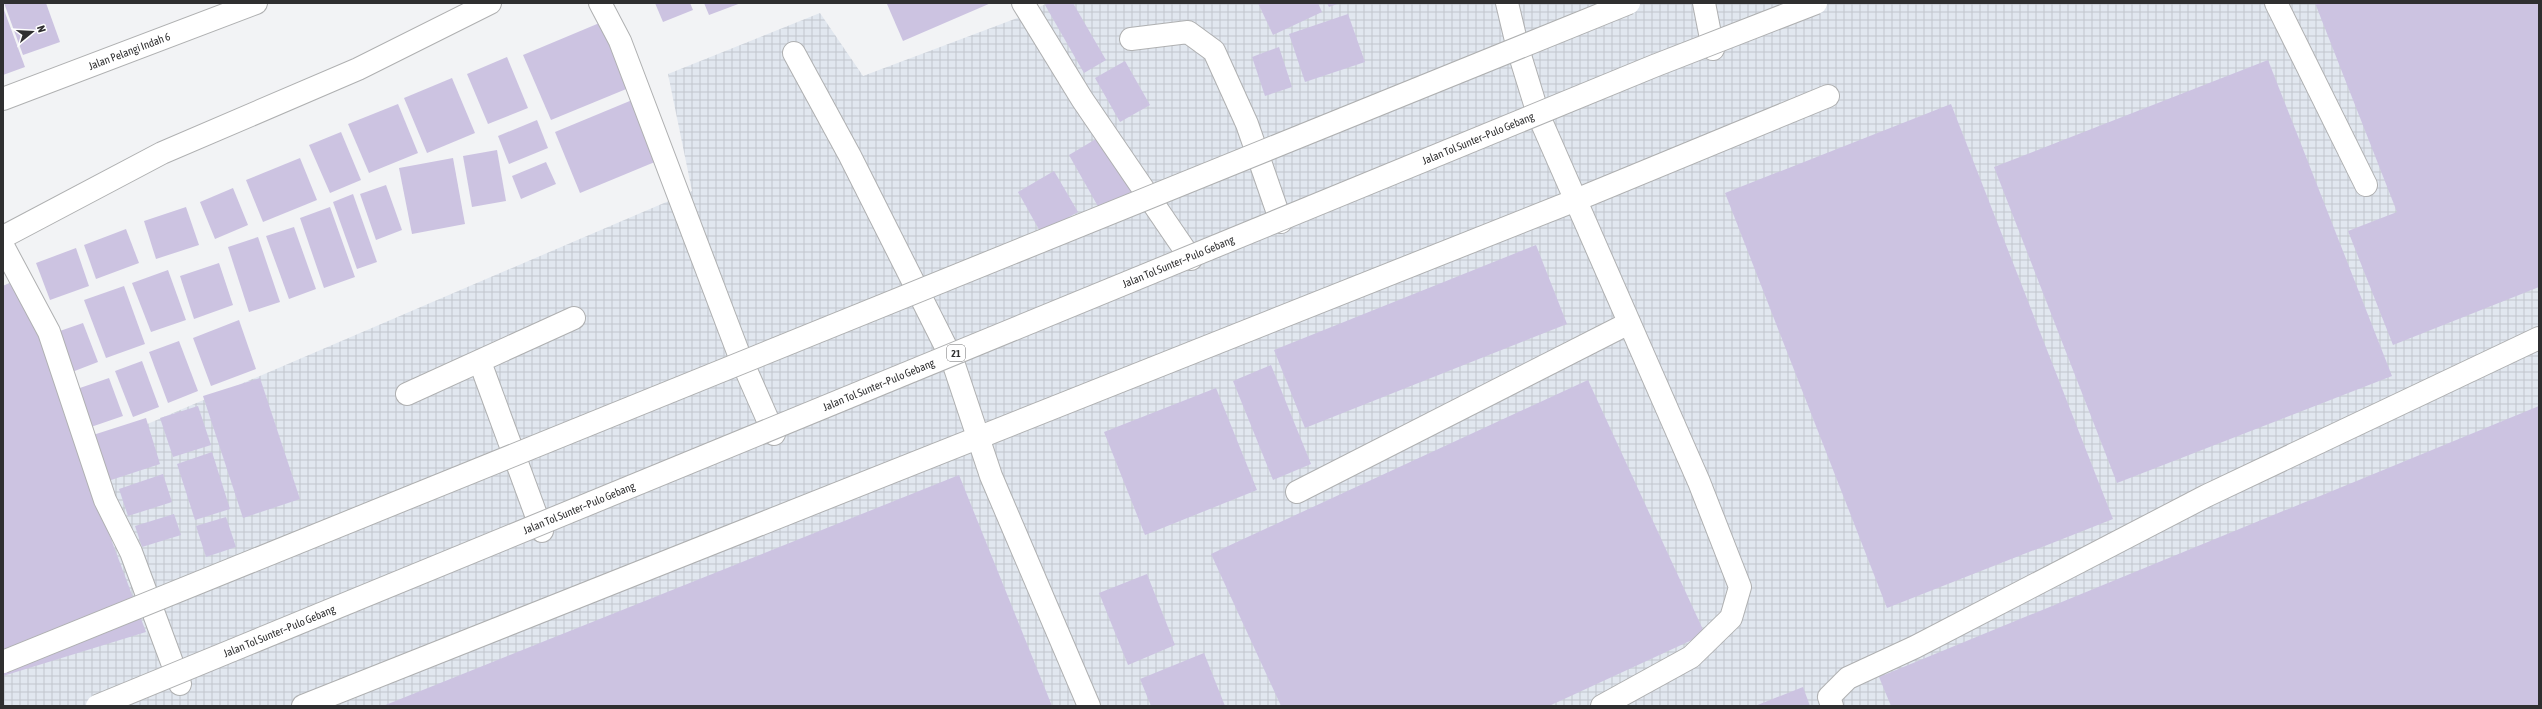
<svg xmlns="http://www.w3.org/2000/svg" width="2542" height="709" viewBox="0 0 2542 709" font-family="'Asap Condensed',sans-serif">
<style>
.industrial{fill:url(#industrial-grid)}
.building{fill:#ccc3e1}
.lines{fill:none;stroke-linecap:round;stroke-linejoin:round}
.minor-casing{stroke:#afb0b1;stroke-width:24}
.minor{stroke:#fff;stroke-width:22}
.highway-bridge-casing{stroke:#afb0b1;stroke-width:24;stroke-linecap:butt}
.highway-bridge{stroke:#fff;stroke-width:22}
.labels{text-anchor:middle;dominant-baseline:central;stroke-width:4;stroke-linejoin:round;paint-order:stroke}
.shield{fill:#fff;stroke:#6d6d6e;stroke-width:1}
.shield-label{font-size:10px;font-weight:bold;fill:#2f2f30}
.street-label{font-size:11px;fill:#2f2f30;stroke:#fff}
</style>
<defs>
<pattern id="industrial-grid" width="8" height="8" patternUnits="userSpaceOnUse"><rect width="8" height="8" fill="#e1e7ef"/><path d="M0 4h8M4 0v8" fill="none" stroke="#c1c6cd"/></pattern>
</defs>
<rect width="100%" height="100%" fill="#f2f3f5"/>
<path class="industrial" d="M1047,3h1492v703h-2536v-420l12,-6 74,169 603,-258 -24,-117 152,-61 43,63 162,-61z"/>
<g class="building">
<path d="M4,3h42l14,39 -37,13z"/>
<path d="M655,3h35l3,7 -30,12z"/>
<path d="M704,3h37l-32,12z"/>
<path d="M890,3h101l-88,38 -16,-37z"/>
<path d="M1049,3h24l33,57 -22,13 -39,-68z"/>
<path d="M1258,3h60l4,9 -49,23z"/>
<path d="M1327,3h13l-11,4z"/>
<path d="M2315,3h224v284l-146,58 -45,-114 49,-19z"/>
<path d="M3,7l22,60 -22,8z"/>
<path d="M1348,14l17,48 -60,20 -16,-48z"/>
<path d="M609,19l27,66 -85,35 -28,-65z"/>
<path d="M1279,47l13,40 -27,9 -13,-39z"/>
<path d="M507,57l21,51 -40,16 -21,-50z"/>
<path d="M2268,60l124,316 -275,107 -123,-316z"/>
<path d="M1125,61l25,44 -30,17 -25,-44z"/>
<path d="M452,78l23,55 -48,20 -23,-55z"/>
<path d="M637,98l25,61 -82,34 -25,-61z"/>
<path d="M398,104l20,49 -49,20 -21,-49z"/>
<path d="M1951,104l162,415 -226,89 -162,-415z"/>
<path d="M537,120l11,28 -39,16 -11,-28z"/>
<path d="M341,132l20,48 -31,13 -21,-48z"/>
<path d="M1101,136l32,55 -33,19 -31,-55z"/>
<path d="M497,150l9,51 -34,6 -9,-51z"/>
<path d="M300,158l17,42 -54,22 -17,-42z"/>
<path d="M453,158l12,66 -53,10 -13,-66z"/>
<path d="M546,162l10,22 -35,15 -9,-23z"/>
<path d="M1054,171l24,41 -37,21 -23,-41z"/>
<path d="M386,185l16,45 -26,10 -16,-46z"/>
<path d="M233,188l15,37 -33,14 -15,-37z"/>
<path d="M353,194l24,68 -20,7 -24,-67z"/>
<path d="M186,207l13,38 -43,14 -12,-38z"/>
<path d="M330,207l25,70 -31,11 -24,-70z"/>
<path d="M294,227l22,62 -27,10 -23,-63z"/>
<path d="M126,229l13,34 -43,16 -12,-34z"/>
<path d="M258,237l22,65 -31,10 -21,-65z"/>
<path d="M1536,245l31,79 -262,104 -31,-78z"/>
<path d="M76,248l13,38 -39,14 -14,-37z"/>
<path d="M219,263l14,42 -39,14 -14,-43z"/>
<path d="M168,270l18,50 -35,12 -19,-49z"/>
<path d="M18,280l26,62 20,72 82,218 -143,44v-390z"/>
<path d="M124,286l21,58 -39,14 -22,-58z"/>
<path d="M239,320l17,49 -45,17 -18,-48z"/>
<path d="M83,323l15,39 -26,10 -15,-40z"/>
<path d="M179,341l19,50 -30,12 -19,-51z"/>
<path d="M142,361l17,46 -26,10 -18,-46z"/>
<path d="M1271,365l40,99 -38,16 -40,-99z"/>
<path d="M109,378l14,38 -35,12 -14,-38z"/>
<path d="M260,378l40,121 -57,19 -40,-122z"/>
<path d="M1588,380l117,254 -156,72h-268l-70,-152z"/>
<path d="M1216,388l41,102 -112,45 -41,-103z"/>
<path d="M198,406l13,39 -38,12 -13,-39z"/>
<path d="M2539,406v300h-648l-12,-29z"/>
<path d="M146,418l14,46 -52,17 -15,-46z"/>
<path d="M212,452l18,57 -35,11 -18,-56z"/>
<path d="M163,474l9,28 -44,14 -9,-27z"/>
<path d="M959,475l93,231h-669z"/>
<path d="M174,514l7,21 -39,12 -7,-21z"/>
<path d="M226,517l10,30 -30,10 -10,-31z"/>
<path d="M1147,574l28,71 -47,20 -29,-72z"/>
<path d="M1204,653l21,53h-74l-11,-27z"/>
<path d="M1803,687l7,19h-55z"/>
</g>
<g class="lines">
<defs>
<g id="minor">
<path d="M600,3l20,38 118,311 36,82"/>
<path d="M1023,3l59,96 109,160"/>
<path d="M1507,3l11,46 20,65 161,368 41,105 -9,31 -40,39 -89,49"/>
<path d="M1704,3l9,46"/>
<path d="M2276,3l90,182"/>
<path d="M1131,39l57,-7 26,19 33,73 34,98"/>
<path d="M794,53l56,103 102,203 39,117 98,230"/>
<path id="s1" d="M3,99l253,-96"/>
<path d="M3,237l159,-84 196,-84 132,-66"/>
<path d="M3,246l46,86 56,168 26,52 49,132"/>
<path d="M480,362l62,169"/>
<path d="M407,394l167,-76"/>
<path d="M1297,492l332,-169"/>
<path d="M303,706l1273,-506 252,-104"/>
<path d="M1832,706l-3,-9 19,-19 67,-31 291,-151 333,-158"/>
</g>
</defs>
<use href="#minor" class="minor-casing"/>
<use href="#minor" class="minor"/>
<defs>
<g id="highway-bridge">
<path d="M3,662l1626,-659"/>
<path id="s2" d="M97,706l1557,-640 162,-63"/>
</g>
</defs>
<use href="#highway-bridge" class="highway-bridge-casing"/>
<use href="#highway-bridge" class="highway-bridge"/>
</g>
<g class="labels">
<rect class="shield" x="947" y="345" width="18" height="16" rx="3"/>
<g class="shield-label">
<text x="956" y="353">21</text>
</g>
<g class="street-label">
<text stroke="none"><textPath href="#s1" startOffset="135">Jalan Pelangi Indah 6</textPath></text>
<text stroke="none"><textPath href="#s2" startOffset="1493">Jalan Tol Sunter–Pulo Gebang</textPath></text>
<text stroke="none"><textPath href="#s2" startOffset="1169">Jalan Tol Sunter–Pulo Gebang</textPath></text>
<text stroke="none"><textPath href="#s2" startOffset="845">Jalan Tol Sunter–Pulo Gebang</textPath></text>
<text stroke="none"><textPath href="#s2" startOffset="521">Jalan Tol Sunter–Pulo Gebang</textPath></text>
<text stroke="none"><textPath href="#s2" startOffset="197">Jalan Tol Sunter–Pulo Gebang</textPath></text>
</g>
</g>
<rect width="2542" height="709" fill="none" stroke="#2f2f30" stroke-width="8"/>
<g transform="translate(32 32) rotate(72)" stroke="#ffffff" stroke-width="3" paint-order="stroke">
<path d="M0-3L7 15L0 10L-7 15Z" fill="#2f2f30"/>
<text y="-6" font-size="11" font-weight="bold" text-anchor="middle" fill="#2f2f30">N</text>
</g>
</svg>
